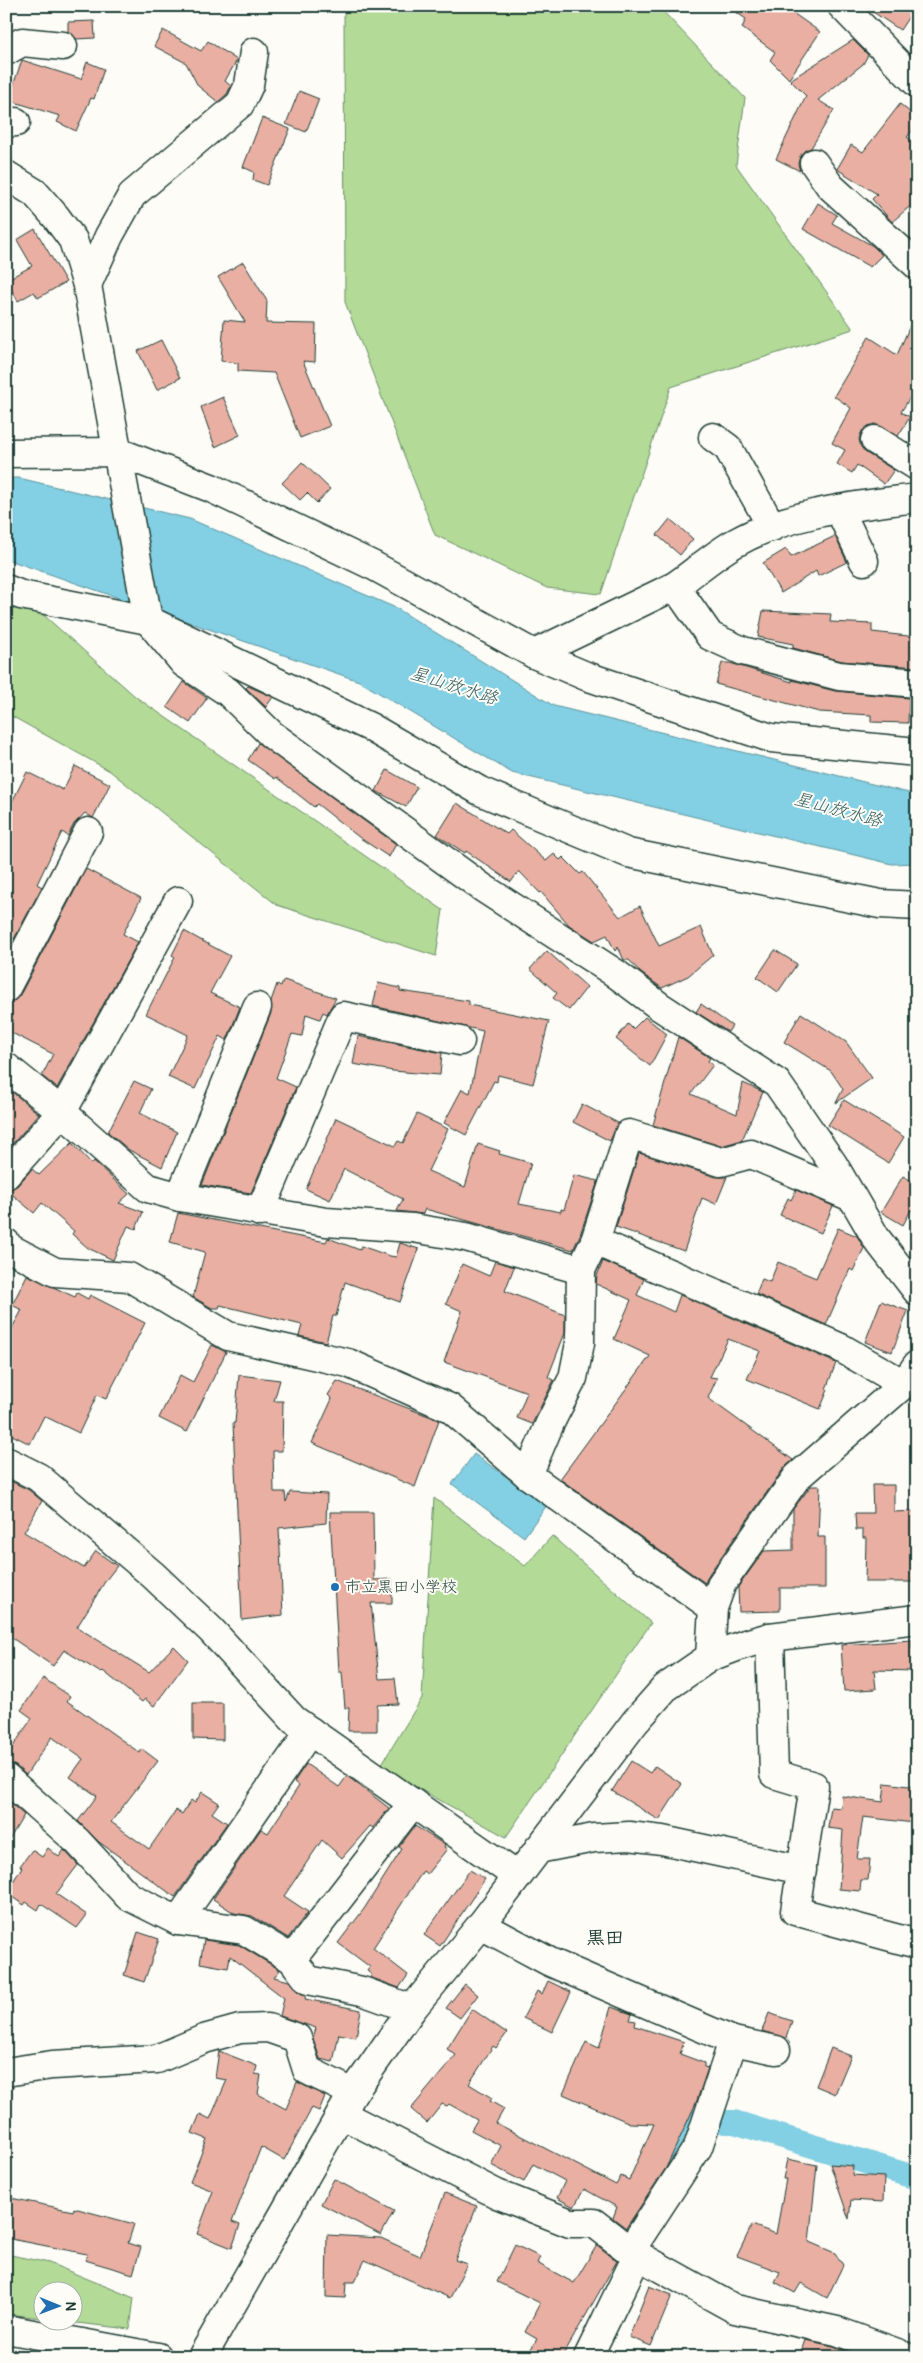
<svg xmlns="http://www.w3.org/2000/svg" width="923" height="2363" viewBox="0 0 923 2363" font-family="Pangolin,'Klee One',sans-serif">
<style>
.green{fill:#b3db97;stroke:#698c66}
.water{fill:#83cfe3;stroke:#5b959d}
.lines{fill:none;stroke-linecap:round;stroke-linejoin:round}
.canal{stroke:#83cfe3;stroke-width:24}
.building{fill:#e9afa3;stroke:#1f3d34}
.minor-casing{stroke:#1f3d34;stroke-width:31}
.minor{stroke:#fdfcf7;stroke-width:28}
.poi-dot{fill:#1f6fb2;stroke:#fdfcf7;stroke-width:2}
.labels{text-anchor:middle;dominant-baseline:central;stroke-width:4;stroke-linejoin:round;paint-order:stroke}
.poi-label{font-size:16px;fill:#1f3d34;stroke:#fdfcf7;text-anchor:start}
.water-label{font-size:18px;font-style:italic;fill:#386260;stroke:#fdfcf7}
.quarter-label{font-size:19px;font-weight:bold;fill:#1f3d34;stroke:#fdfcf7}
</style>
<rect width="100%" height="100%" fill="#fdfcf7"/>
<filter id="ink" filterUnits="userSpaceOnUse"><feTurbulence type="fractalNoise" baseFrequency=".02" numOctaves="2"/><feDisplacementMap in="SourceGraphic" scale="10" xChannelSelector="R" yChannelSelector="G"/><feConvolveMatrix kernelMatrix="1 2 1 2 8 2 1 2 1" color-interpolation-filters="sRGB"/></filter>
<g filter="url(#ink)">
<g class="green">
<path d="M344,6h314l87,92 -9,67 117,164 -182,58 -70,207 -54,-6 -112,-53 -90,-233z"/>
<path d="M6,590l15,5 115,102 307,213 -7,46 -159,-51 -167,-134 -104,-58z"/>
<path d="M434,1498l91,68 27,-30 99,87 -145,214 -126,-70 42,-69z"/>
<path d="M6,2254l43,9 85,35 -4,31 -71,-8 13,-1v-30h-30v28l-36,-4z"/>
</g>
<g class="water">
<path d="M6,478h13l171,41 206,89 158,98 363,89v68l-25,1 -380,-91 -153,-92 -353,-122z"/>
<path d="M474,1454l73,51 -23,32 -72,-53z"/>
</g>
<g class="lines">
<g class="canal">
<path d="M725,2122h9l183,56"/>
<path d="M668,2175l25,-53"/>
</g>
</g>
<g class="building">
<path d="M727,6h56l37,26 -31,47 -19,-19 5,-8 -33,-24 4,-9z"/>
<path d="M864,6h52l-16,24z"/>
<path d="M94,21l1,17 -19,1 -8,-7v-10z"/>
<path d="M163,30l38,21 7,-10 29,19 -12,21 6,5 -4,8 -9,8 -20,-16 -12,-23 -32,-17z"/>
<path d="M853,40l15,15 -5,9 -45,36 16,10 -23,38 -6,2 -5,6 -2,8 2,7 -24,-12 30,-63 -16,-16z"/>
<path d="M22,60l59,19 6,-17 17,7 -10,30 -3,-1 -15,33 -19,-9 3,-6 -52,-16z"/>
<path d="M299,91l20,8 -13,33 -20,-8z"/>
<path d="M900,104l17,14v7l-10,12 10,7v56l-25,22 -20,-23 5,-5 -40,-25 14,-24 12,7z"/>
<path d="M262,118l28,11 -23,56 -14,-5 1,-8 -11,-5z"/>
<path d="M818,203l19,12 -5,8 41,23 9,9 -12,12 -67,-38z"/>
<path d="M35,229l31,53 -28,16 -4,-6 -16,9 -12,-21 26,-14 -15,-26z"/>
<path d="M243,262l24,39 -1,22 50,1 -1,38 -12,-1 27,65 -30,12 -26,-65 -36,-2v-8l-17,-2 3,-41 21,2 -27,-45z"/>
<path d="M917,310v76l-16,26 9,5 -12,19 -23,-12 -7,2 -6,5 -3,8 2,8 5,6 28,17 -10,14 -27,-19 -5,8 -15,-9 8,-14 -13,-7 19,-35 -17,-12 35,-59 28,18z"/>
<path d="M161,340l19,38 -23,12 -19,-39z"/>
<path d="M223,397l17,38 -25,12 -14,-40z"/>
<path d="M302,462l28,27 -13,14 -10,-10 -7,7 -18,-17z"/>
<path d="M670,519l23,20 -13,16 -23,-20z"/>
<path d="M835,536l12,26 -29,14 -2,-5 -35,22 -18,-30 23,-14 5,8z"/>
<path d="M763,611l68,3 -1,8 42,2v8l45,5v30l-75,-6 -49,-13v-4l-35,-7z"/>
<path d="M722,663h8l62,19v-2l43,11 74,7 -1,25 -37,-1v-7l-52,-3 -103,-28z"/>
<path d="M184,682l23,16 -17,25 -23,-16z"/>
<path d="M248,686l25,11 -7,10 -20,-19z"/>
<path d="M258,743l138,101 -7,13 -29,-19 -43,-34 -3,3 -38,-30 -1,2 -27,-19z"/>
<path d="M75,766l35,18 -17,34 -8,-5 -11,11 -6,12 -6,-4 -25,52 5,3 -28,52 -8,-5v-120l21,-42 36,18z"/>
<path d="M387,770l30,17 -11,20 -30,-16z"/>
<path d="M457,803l50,31 4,-4 35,31 8,-7 6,6 3,-3 17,17 3,-2 37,45 20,-11 19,40 42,-19 12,28 -25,21 -26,12 -21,-15 -12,-13h-5l-6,-13 -3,4 -8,-16 -13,6 -25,-16 -28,-33 -1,1 -21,-22 -8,11 -45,-31 -1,2 -28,-18z"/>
<path d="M86,869l55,29 -18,36 15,8 -81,146 -15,-12 11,-22 -47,-24v-26l8,-3 6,-6z"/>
<path d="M184,931l46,25 -20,37 30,14 -13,33 -7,-4 -25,53 -27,-12 20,-42 -42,-21 29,-57 -3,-2z"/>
<path d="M775,950l22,14 -19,28 -21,-15z"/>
<path d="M547,951l40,36 -18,23 -16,-12 4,-5 -27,-24z"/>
<path d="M284,980l52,18 -9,16 -4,-2 -3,7 -14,-5 -4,22 -10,-2 -16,44 20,9 -45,106 -49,-8 69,-172v-12l6,-17 4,2z"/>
<path d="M378,983l22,5v3l69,10v4l80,16 -16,63 -35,-9 -1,7 -3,-1 -28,54 -22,-12 18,-34 8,4 13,-62 -110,-25z"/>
<path d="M701,1004l31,22 -4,6 -32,-20z"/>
<path d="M801,1013l45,29 26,36 -36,25 7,-14 -12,-18 -47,-29z"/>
<path d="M645,1017l22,17 -17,32 -34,-27 12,-15 5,5z"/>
<path d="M358,1036l84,17 -2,22 -47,-4 -40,-7z"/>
<path d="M678,1037l32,21 -2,3 5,4 -22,29 46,20 6,-31 20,9 -21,48 -21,6 -68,-21z"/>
<path d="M134,1081l17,8 -11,24 37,19 -15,35 -33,-17 -21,-18z"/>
<path d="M6,1087l33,27 -33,37z"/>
<path d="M844,1100l60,37 -16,26 -60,-38z"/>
<path d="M582,1104l36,19 -8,18 -37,-19z"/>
<path d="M417,1114l31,15 -20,42 37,16 13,-43 22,7 -1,3 32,9 -12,41 42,8v-3l3,1 10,-35 24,6 -18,54 -7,15 -148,-41 -2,5 -26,-3 6,-12 -59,-30 -14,31 -24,-11 30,-71 59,28 3,-5 5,2z"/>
<path d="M72,1143l20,21 2,-3 35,33 -10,9 24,9 -7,17 -8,-3 -15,34 -25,-12 -16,-14 2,-3 -32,-28 -8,10 -27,-23 10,-4 15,-17 7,6z"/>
<path d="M639,1153l77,24h11l-11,27 -14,-6 -18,53 -68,-24z"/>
<path d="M903,1176l14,8v29l-6,-3 -8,15 -22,-13z"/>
<path d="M796,1190l37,16 -12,27 -41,-18 8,-17 3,2z"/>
<path d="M178,1213l148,29 2,-4 32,12 1,-4 29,10 6,1 4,-14 19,6 -19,53 -55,-20 -9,34h-3l-7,26 -27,-6 3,-11 -82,-20 -1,3h-7l-19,-11 12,-45 -35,-10z"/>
<path d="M838,1228l19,8 7,12 -11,23 -3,-2 -24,56 -70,-31 6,-15 8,3 8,-20 38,16z"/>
<path d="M495,1261l19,6 -9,24 60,24v18l-17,44 6,3 -22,44 -15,-6 10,-26 -83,-30 18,-51 -16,-7 16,-40 27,12z"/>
<path d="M603,1261l41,18 -7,16 37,17 6,-17 156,68 -10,26 2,1 -8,19 -73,-30 13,-28 -32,-12 -18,38 7,1 -9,20 85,62 -9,8 -75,106 -4,9 -145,-104 90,-123 -36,-17 17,-39 -35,-16 1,-8z"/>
<path d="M27,1275l48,22 2,-4 11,6 2,-4 55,28 -39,76 -9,-4 -18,38 -35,-17 -14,28 -24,-12v-93l16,-29 -10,-5z"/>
<path d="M881,1301l27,10 -16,41 -27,-10z"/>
<path d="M212,1345l14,7 -39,80 -28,-14 21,-43 13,7z"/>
<path d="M239,1375l41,5 -6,21h9l-1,50h-9l1,41h11l1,10 4,-10 37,2 -1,29 -47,5 4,87 -41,5 -9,-197h2z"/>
<path d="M337,1381l102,39 -24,67 -103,-44 20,-44 -4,-4z"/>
<path d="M6,1479l23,11 13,11 -18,31 60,36 12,-17 21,15 -11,14 -29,47 72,45 25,-26 14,14 -34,46 -9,-7 -3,3 -39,-31 -2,2 -37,-23 -11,16 -47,-32z"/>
<path d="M872,1485h22v27l23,-1v71h-52l1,-44h-3v-8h-7l-1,-17h18z"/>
<path d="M811,1486h9l-2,51h7v51h-45v23l-41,1 -1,-25 26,-36 29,-1v-41z"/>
<path d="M330,1512h43l1,68 18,-1v24h-21l8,76 16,-1 3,26 -21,1v26h-29l1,-23h-4l-3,-36h-3z"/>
<path d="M912,1640l-1,8h6v23l-43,-1 2,19 -32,2 -3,-46z"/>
<path d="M43,1678l27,18 -3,5 73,52 2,-4 16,12 -47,61 38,27 27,-39 6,4 9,-14 4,3 7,-11 17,11 -7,10 15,10 -52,74 -76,-55 -21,-21 19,-25 -27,-19 13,-18 -31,-22 -26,38 -10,-9 -10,-3v-6l26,-39 -11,-8z"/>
<path d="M193,1703h30v37l-30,-1z"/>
<path d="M631,1761l19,12 5,-7 27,18 -23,36 -47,-29z"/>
<path d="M306,1764l33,23 8,-11 42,32 -16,20 -3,-2 -28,32 -20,-18 -38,56 24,16 -20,26 -36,-22 -18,-3 -21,-14 48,-70 7,4 31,-47 -5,-4z"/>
<path d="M885,1783l32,4 -3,36 -51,-6 -6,42h13l-2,21h-7l-1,11 -21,-2 4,-59 -15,-2 3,-21 10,1 1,-12 41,6z"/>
<path d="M6,1799l18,16 -18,30z"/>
<path d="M415,1826l30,19 -1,2 3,2 -20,25 -4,-3 -50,77 35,27 -9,13 -29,-11 2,-2 -5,-4 3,-4 -32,-24 26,-34 38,-60 -3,-2z"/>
<path d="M48,1848l11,9 5,-7 14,15 -22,29 31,21 -10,13 -36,-24 -3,6 -12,-8 -2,3 -18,-12 16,-26 -2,-1 12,-16 10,7z"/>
<path d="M470,1870l15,9 -45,67 -16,-11z"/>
<path d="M138,1932l21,7 -15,43 -20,-7z"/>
<path d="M204,1940l35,5 41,25 -6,7 15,4 7,9 10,6 -1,3 56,11 -5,27 -17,-3 -6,28 -13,-3 -7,-21 3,-10 -36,-12 4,-18 -54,-42 -2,12 -28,-5z"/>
<path d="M548,1981l23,11 -19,40 -29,-14 14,-27 5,3z"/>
<path d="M465,1984l13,11 -18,23 -14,-10z"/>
<path d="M611,2007l21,7 -2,6 6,1 -1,5 49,16 -4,12 24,9v4l4,1 -12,35 -30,65 -40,60 -13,-10 4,-11 -33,-18 -10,18 -17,-9 8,-17 -32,-17 -9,18 -33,-17 10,-19 -30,-16 6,-10 -28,-16 -2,2 -5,-2 -15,19 -16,-14 45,-54 -9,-6 25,-40 35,24 -11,15 -3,-2 -24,38 23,14 -2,3 14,8 -8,14 120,62 5,-9 8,4 25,-56 -24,-1 -67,-29 23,-52 13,6z"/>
<path d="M769,2013l23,8 -6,17 -24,-7z"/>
<path d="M831,2048l20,8 -16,38 -19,-8z"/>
<path d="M219,2051l38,15 -2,8 6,1 -3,19 28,15 11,-27 28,14 -6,15 -7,-3 -28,52 -23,-13 -29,75 8,3 -8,23 -35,-14 16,-43 -23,-9 17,-43 -15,-6 8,-19 10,5 17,-39 -12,-2z"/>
<path d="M787,2159l30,6 -8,77 26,11 8,12 -16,33 -26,-15 -6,10 -20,-11 5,-10 -43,-16 15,-31 24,9 10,-55h-3z"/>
<path d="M830,2164l23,2 -1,9 32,2 -1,25 -32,-2 -2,19z"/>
<path d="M334,2179l60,32 -13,24 -60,-31z"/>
<path d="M445,2193l32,13 -22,54 12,4 -17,34 -85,-38 -11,22h-8l-1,16 -19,-1 1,-62 54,3 39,18z"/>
<path d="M6,2197l67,14 1,-3 60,16 -6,19 13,4 -8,27 -48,-14 2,-6 -81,-16z"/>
<path d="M515,2245l25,12 -3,6 37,20 23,-38 20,16 -55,96h-36l11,-18 -12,-7 15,-29 -43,-21z"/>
<path d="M649,2286l23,9 -21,51 -22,-9z"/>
<path d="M805,2340l28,6 29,11h-63z"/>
</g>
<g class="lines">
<defs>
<g id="minor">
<path d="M842,6l75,77"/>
<path d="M6,51l16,-9 41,4"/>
<path d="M6,123l10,-1"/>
<path d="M814,163l16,23 87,79"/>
<path d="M6,175l29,18 21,24 17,23 14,45 61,335 36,43 44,29 44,43 211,153 132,85 44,33 118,77 56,81 43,74 41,53"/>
<path d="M87,285l22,-49 23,-41 108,-91 9,-19 5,-33"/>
<path d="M713,437l15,11 44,79"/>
<path d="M875,440l42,26"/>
<path d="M6,453l112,-1 93,36 163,78 160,88 141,-68 35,50 33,15 96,25 78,7"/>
<path d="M839,509l25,52"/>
<path d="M675,586c20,-14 39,-31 60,-43 54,-31 121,-37 182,-45"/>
<path d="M6,589l15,6 127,25 222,107 110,64 148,62 252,51 37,2"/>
<path d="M534,654l52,22 185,62 146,14"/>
<path d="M6,988l82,-156"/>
<path d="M6,1067l56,45 86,76 32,9 146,25 87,6 53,9 115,33 14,-29 246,107 63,36"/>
<path d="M6,1175l56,-63 116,-211"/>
<path d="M180,1197l77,-190"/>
<path d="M260,1212l83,-196 117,25"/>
<path d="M595,1241l34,-107 92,28 30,-8 100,43"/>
<path d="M6,1243l3,5 46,24 74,5 99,59 120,27 102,45 78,67 185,133"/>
<path d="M6,1461l32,16 115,98 58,55 83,90 223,156"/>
<path d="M528,1475l22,-52 23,-45 7,-35 1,-73"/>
<path d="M770,1637l4,137 40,12 -19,125 122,33"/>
<path d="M710,1657l3,-49 9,-25 75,-106 107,-93 13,-19"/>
<path d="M6,1778l71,63 51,55 50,25 66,9 48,29 16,21 54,11 50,18"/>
<path d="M538,1849l56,-11 35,-2 33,4 140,30"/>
<path d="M178,1921l132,-190"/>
<path d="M481,1925l69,37 183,79 -35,106 -68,104"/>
<path d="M292,1959l121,-156"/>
<path d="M733,2041l43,9"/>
<path d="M6,2072l46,-7 105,-6 47,-20 36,-10 28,-1 29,10 10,32 46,23"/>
<path d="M341,2114l156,80 73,29h24l36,28 105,58 102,22 71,26"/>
<path d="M6,2329l152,28"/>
<path d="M202,2357l151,-264 59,-84 69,-84 154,-203 30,-34 45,-31 32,-12 28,-8 147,-18"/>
<path d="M588,2357l50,-103"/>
</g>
</defs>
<use href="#minor" class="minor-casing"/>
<use href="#minor" class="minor"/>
</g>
</g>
<circle class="poi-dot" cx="335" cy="1587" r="5"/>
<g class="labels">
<g class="poi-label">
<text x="345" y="1587">市立黒田小学校</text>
</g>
<g class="water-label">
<text transform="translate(454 686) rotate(17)">星山放水路</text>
<text transform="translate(838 810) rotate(15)">星山放水路</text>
</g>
<g class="quarter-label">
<text x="605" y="1938">黒田</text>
</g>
</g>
<rect width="923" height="2363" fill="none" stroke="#fdfcf7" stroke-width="25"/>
<rect x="12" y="12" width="898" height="2338" fill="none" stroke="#1f3d34" stroke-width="2" filter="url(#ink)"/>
<g transform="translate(58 2306) rotate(91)"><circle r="24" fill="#fdfcf7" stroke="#a4b0a9"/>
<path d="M0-4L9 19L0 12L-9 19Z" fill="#1f6fb2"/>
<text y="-8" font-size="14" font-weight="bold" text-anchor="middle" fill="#1f3d34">N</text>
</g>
</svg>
